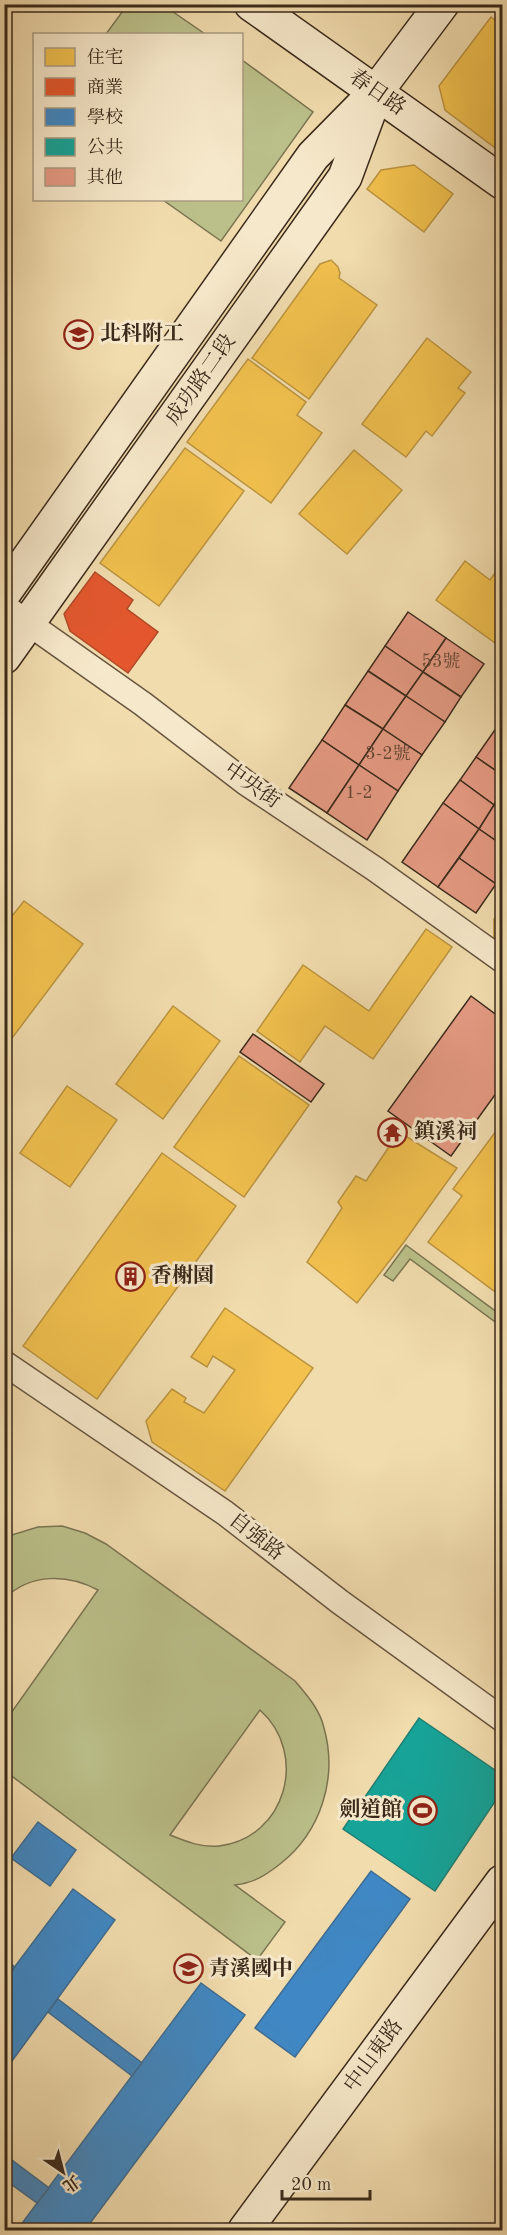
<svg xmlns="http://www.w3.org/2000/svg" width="507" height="2235" viewBox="0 0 507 2235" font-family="'Old Standard TT','Noto Serif TC',serif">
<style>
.green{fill:#bbc08a;stroke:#7b7552;stroke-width:1.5;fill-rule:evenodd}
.homes{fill:#f2c14e;stroke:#bb943f;stroke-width:1.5}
.shops{fill:#e4572e;stroke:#b14a28;stroke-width:1.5}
.schools{fill:#3f88c5;stroke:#3e6c92;stroke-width:1.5}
.public{fill:#17a398;stroke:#227f72;stroke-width:1.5}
.building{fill:#e59a83;stroke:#3b2a1b;stroke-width:1.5}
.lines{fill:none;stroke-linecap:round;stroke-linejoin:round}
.street-casing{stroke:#685640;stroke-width:27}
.secondary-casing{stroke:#3b2a1b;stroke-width:36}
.street{stroke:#f6e8ca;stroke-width:24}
.secondary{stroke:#f6e8ca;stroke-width:33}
.labels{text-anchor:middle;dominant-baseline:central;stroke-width:6;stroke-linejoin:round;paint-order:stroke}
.number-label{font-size:18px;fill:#664635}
.street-label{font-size:21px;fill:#3b2a1b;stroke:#f6e8ca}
.poi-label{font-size:21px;font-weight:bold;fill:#3b2a1b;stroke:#f6e8ca;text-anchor:start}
</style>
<rect width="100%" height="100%" fill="#f1dcae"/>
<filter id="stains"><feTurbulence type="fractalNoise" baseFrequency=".00333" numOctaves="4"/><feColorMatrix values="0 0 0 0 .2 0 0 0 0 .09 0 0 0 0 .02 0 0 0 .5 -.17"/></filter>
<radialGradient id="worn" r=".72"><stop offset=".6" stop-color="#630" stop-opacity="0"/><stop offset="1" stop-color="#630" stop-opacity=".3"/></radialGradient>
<g class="green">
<path d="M128,4l35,1 42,29h-99z"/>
<path d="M242,60l71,52 -92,129 -58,-41h79z"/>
<path d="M406,1245l96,71v11l-92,-68 -17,22 -9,-6z"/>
<path d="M62,1526l23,7 21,11 189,137c12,14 25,29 29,47 14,50 -3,104 -44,136 -14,11 -26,19 -45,21l50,37 -28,38 -252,-189v-58l4,3 89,-126c-30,-16 -67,-17 -93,8v-61l33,-10zM260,1710c49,44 26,128 -41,136 -18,2 -34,-5 -49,-11z"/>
</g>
<g class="homes">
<path d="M491,17l11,9v127l-57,-43 -6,-24z"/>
<path d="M414,165l39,29 -29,38 -57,-43 14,-19z"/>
<path d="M331,260l7,7 2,6 -1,5 38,27 -68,94 -57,-41 68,-94z"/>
<path d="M427,338l44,34 -13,16 7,5 -33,43 -6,-5 -20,26 -44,-33z"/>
<path d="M248,359l58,43 -9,13 25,18 -51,70 -84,-61z"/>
<path d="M185,448l59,43 -85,115 -59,-43z"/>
<path d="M354,450l48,40 -55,64 -48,-40z"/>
<path d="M465,561l25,19 12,-17v70l-7,10 -59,-43z"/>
<path d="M24,901l59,43 -77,102 -2,-1v-119z"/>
<path d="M502,908v38l-8,-6v-21z"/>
<path d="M426,929l26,18 -79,112 -48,-33 -25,36 -43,-31 46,-66 66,46z"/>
<path d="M173,1006l47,35 -57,78 -47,-35z"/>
<path d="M239,1056l70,49 -65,92 -70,-50z"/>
<path d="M67,1086l50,34 -47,67 -50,-34z"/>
<path d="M502,1123v174l-74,-55 34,-46 -9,-7z"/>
<path d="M399,1132l58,36 -53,74 -47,61 -50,-41 35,-54 -4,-6 18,-26 10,5z"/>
<path d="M162,1153l74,53 -139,193 -74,-53z"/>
<path d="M225,1308l88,60 -88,123 -73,-49 -6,-21 26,-32 14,9 -2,4 20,11 31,-43 -22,-14 -6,11 -16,-10z"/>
</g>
<path class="shops" d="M95,572l38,28 -6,9 31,23 -30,41 -58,-42 -6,-17z"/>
<g class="schools">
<path d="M38,1822l38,28 -26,36 -39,-28z"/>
<path d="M371,1871l39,28 -115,158 -40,-29z"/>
<path d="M73,1889l42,31 -111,152v-91z"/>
<path d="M4,1959l11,8 -9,13 -2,-1z"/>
<path d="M201,1983l44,32 -160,215h-68z"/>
<path d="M58,1999l84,64 -10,13 -84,-64z"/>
<path d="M4,2154l45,34 -12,15 -33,-24z"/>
</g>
<path class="public" d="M419,1718l83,57v16l-67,100 -92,-62z"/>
<g class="building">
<path d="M408,612l38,26 -23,34 -38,-26z"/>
<path d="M446,638l38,26 -23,33 -38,-25z"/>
<path d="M385,646l38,26 -17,24 -38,-25z"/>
<path d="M368,671l38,25 -23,33 -38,-24z"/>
<path d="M423,672l38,25 -16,25 -39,-26z"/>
<path d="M406,696l39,26 -23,33 -39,-26z"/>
<path d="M345,705l38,24 -24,36 -37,-25z"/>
<path d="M499,724l3,3v48l-26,-18z"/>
<path d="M383,729l39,26 -24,36 -39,-26z"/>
<path d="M322,740l37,25 -32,48 -38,-25z"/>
<path d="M476,757l26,18v18l-8,12 -34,-25z"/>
<path d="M359,765l39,26 -31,49 -40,-27z"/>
<path d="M460,780l34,25 -15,24 -36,-26z"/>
<path d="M502,793v18l-8,-6z"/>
<path d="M443,803l36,26 -41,58 -36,-25z"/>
<path d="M494,805l8,6v34l-23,-16z"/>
<path d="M479,829l23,16v30l-6,9 -37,-26z"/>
<path d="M459,858l37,26 -20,29 -38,-26z"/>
<path d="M471,996l31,23v66l-51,71 -63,-45z"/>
<path d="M253,1034l71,50 -13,18 -71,-50z"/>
</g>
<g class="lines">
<defs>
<g id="street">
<path d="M4,606l139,98 103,79 129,86 127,91"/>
<path d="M4,1363l221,150 115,89 162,117"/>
</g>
<g id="secondary">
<path d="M251,4l251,178"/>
<path d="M4,593l309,-437 63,-64 66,-88"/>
<path d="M4,657l341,-480 28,-76"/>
<path d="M245,2230l257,-348"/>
</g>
</defs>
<use href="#street" class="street-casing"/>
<use href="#secondary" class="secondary-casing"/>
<use href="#street" class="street"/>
<use href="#secondary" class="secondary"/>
</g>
<defs>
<symbol id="school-ring" viewBox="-11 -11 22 22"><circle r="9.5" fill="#f6e8ca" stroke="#8f2418" stroke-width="1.5"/><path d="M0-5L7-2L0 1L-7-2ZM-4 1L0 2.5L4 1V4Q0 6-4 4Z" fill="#8f2418"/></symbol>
<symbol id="temple-ring" viewBox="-11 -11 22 22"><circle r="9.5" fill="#f6e8ca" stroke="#8f2418" stroke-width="1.5"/><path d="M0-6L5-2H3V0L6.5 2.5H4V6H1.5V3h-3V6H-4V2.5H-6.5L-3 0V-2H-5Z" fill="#8f2418"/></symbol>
<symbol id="building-ring" viewBox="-11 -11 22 22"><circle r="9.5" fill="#f6e8ca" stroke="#8f2418" stroke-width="1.5"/><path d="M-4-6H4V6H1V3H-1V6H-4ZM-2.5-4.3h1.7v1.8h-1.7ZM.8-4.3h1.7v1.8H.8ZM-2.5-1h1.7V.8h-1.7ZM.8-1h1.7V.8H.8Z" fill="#8f2418"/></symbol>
<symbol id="stadium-ring" viewBox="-11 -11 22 22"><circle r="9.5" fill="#f6e8ca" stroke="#8f2418" stroke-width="1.5"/><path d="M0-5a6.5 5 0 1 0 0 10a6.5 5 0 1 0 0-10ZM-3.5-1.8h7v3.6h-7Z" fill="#8f2418"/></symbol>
</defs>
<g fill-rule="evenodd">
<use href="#school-ring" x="62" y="318" width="33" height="33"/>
<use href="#temple-ring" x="376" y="1116" width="33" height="33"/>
<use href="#building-ring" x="114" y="1260" width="33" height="33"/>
<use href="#stadium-ring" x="406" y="1794" width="33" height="33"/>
<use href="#school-ring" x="172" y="1952" width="33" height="33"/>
</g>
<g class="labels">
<g class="number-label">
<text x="441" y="662">53號</text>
<text x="388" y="754">3-2號</text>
<text x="359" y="793">1-2</text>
</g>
<g class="street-label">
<text transform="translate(377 93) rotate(35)">春日路</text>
<text transform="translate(201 380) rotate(-55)">成功路二段</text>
<text transform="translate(252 786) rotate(35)">中央街</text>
<text transform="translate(256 1537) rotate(38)">自強路</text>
<text transform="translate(374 2056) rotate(-54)">中山東路</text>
</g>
<g class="poi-label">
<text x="100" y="334">北科附工</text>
<text x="414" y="1132">鎮溪祠</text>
<text x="151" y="1276">香榭園</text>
<text x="402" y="1810" text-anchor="end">劍道館</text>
<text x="209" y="1969">青溪國中</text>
</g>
</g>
<rect width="507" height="2235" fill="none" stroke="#f1dcae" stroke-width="24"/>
<rect x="6" y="6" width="495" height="2223" fill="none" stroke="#3b2a1b" stroke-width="3"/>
<rect x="12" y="12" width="483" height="2211" fill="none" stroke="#3b2a1b" stroke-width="1.5"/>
<rect x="33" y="33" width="210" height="168" fill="#f6e8ca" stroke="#ab9c84" stroke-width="1.5"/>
<rect x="45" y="48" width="30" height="18" fill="#f2c14e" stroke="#ab9c84" stroke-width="1.5"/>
<text x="87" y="63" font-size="18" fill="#3b2a1b">住宅</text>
<rect x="45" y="78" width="30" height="18" fill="#e4572e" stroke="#ab9c84" stroke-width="1.5"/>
<text x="87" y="93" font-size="18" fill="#3b2a1b">商業</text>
<rect x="45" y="108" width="30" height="18" fill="#3f88c5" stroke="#ab9c84" stroke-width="1.5"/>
<text x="87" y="123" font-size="18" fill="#3b2a1b">學校</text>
<rect x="45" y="138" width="30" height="18" fill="#17a398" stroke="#ab9c84" stroke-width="1.5"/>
<text x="87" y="153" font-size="18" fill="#3b2a1b">公共</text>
<rect x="45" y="168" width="30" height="18" fill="#e59a83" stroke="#ab9c84" stroke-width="1.5"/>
<text x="87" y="183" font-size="18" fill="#3b2a1b">其他</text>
<g transform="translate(63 2172) rotate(145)" stroke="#f6e8ca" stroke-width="4.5" paint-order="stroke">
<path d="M0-4.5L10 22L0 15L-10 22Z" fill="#3b2a1b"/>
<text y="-9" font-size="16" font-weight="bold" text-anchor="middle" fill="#3b2a1b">北</text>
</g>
<path d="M282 2190v9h88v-9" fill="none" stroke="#3b2a1b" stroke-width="3"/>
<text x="291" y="2190" font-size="18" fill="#3b2a1b" stroke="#f6e8ca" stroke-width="4.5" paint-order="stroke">20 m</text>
<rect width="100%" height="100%" filter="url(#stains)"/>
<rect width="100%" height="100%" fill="url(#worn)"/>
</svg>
